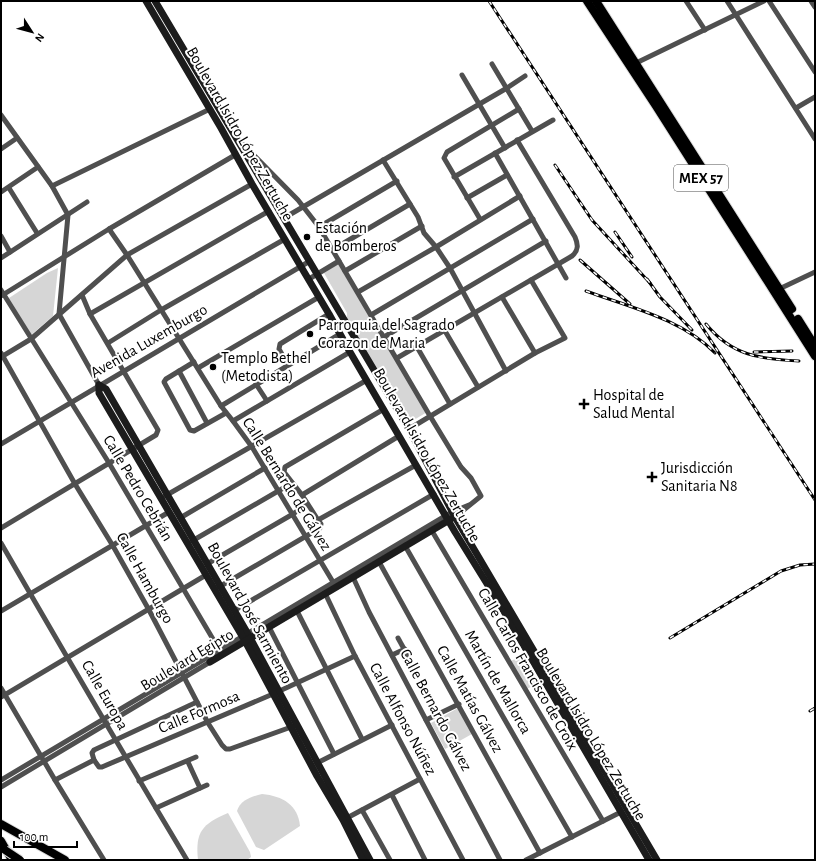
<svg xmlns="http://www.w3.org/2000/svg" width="816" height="861" viewBox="0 0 816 861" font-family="'Alegreya Sans',sans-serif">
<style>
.green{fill:#d6d6d6}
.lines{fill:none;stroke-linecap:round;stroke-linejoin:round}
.primary-casing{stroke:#dbdbdb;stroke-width:10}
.street{stroke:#4f4f4f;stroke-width:5}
.secondary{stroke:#1c1c1c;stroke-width:7}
.primary{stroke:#000;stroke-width:8}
.rail-casing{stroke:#000;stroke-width:3}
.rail{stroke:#fff;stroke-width:1.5;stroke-dasharray:4.5;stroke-linecap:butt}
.primary-bridge-casing{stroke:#dbdbdb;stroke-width:10;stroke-linecap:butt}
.primary-bridge{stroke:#000;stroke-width:8}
.poi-dot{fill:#000;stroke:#fff;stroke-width:1.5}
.labels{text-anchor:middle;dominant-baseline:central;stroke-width:4;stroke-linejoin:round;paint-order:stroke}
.shield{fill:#fff;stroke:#4c4c4c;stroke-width:1}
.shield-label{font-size:15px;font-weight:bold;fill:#000}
.street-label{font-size:16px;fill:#000;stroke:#fff}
.poi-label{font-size:16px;fill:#000;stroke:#fff;text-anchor:start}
</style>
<rect width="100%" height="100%" fill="#fff"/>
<g class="green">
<path d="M338,264l89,148 -18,11 -62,-103v-7l-23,-40z"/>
<path d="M58,268l-5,48 -22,19 -22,-37 38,-25z"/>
<path d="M523,655l15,28 -11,6 -16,-28z"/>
<path d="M458,708l14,26 -27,15 -14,-26z"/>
<path d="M262,794c21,2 36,11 38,32l-36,24 -8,-3 -19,-36c3,-11 16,-15 25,-17z"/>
<path d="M228,813l22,39 1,5 -4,3h-49c-3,-28 4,-36 30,-47z"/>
</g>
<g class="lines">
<defs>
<g id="primary">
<path d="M587,1l69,105 159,250"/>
<path d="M596,1l196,308"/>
<path d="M798,319l17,27"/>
<path d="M1,824l64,36"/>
<path d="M1,841l11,19"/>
</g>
</defs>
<use href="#primary" class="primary-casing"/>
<g class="street">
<path d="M686,1l19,29"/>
<path d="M727,1l88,138"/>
<path d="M769,1l46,71"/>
<path d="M811,1l4,6"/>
<path d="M492,64l40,67"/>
<path d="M634,64l130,-63"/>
<path d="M462,75l43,73"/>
<path d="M796,108l19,-11"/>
<path d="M1,115l51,71 16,29 -9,99 40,71"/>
<path d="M242,143l56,57 21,27 111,189 31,51 10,11 10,18 -26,21"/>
<path d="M1,149l16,-11"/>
<path d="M495,153l71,125"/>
<path d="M383,160l35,57 6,16 12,14 14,21 56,103"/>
<path d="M454,177l99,-57"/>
<path d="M52,186l158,-77"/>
<path d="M9,188l28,45"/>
<path d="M1,192l37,-25"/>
<path d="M467,198l40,-23"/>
<path d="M284,218l223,-130 18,-12"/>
<path d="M480,219l-36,-61 3,-6 72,-43"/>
<path d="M319,227l78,-46"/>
<path d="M109,229l18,26 94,151 12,15 19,26 81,135"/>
<path d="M1,236l9,16"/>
<path d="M332,250l78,-46"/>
<path d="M1,258l86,-56"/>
<path d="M345,271l77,-45"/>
<path d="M309,279l30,-18"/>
<path d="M1,290l108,173 111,188"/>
<path d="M777,290l38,-18"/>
<path d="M358,292l78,-45 84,-51"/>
<path d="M1,296l108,-67 126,-74"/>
<path d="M502,297l33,56"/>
<path d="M90,314l179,-103"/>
<path d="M371,315l162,-96"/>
<path d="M445,331l33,56"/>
<path d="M384,337l162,-96"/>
<path d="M108,343l53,-33 124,-71"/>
<path d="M417,347l33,57"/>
<path d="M1,353l74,131 38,62 36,64 59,113 14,22 4,4h4l64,-23"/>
<path d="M1,357l30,-18 96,-84 125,-71"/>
<path d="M397,358l175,-102c7,-6 6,-12 3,-19l-58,-97"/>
<path d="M194,362l-28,17 -2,3 26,48 4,1 32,-18"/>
<path d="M288,365l-9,-16 1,-5 49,-30"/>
<path d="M198,368l121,-71"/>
<path d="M179,371l28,52"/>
<path d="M256,384l11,17"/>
<path d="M221,406l119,-72"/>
<path d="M233,421l117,-69"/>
<path d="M409,429l126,-76 30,-15 -34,-58"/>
<path d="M1,444l309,-183"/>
<path d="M302,495l97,-59"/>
<path d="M165,496l202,-116"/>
<path d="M180,518l85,-50"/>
<path d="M318,520l98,-55"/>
<path d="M1,528l155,-93 2,-5 -68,-116 -8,-19"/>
<path d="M432,531l171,290"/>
<path d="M192,541l100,-58"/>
<path d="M1,543c61,106 123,212 186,317"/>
<path d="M404,544l168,293"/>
<path d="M378,560l162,293"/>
<path d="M207,564l86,-50 14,-10"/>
<path d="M352,575l17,37 57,108 74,140"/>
<path d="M219,587l101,-59 1,-4 -3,-4 -16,-25 -18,-23 1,-5 99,-58"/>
<path d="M324,591l31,65 108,204"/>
<path d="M296,609l66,130"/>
<path d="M235,610l199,-116"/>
<path d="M1,611l168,-99"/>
<path d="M268,625l66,129"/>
<path d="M398,638l11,20"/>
<path d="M392,655l13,-6"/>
<path d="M1,688l54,92 49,80"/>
<path d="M1,697l205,-122"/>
<path d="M197,702l-103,48 -2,3 2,7 5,7h3l171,-73 82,-38"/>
<path d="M426,720l33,-16"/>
<path d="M188,762l12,26"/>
<path d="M317,763l75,-38"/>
<path d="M1,780l451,-268 17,-7"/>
<path d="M55,780l39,-20"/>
<path d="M139,781l57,-24"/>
<path d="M1,787l209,-125"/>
<path d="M392,795l33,65"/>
<path d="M156,808l51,-23"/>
<path d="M362,810l28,50"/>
<path d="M345,819l75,-40"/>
<path d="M526,860l95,-48"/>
</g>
<g class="secondary">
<path d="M146,1l75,127 31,56 77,130 21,38 105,180 47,76 147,252"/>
<path d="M155,1l254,428 46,88 202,343"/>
<path d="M99,385l7,4 142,245 122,226"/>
<path d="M99,385v8l146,248 72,135 26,44 20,40"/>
<path d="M210,662l241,-143"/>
</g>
<use href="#primary" class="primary"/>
<defs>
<g id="rail">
<path d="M489,1l326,499"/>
<path d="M555,165l37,55 58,63"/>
<path d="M615,232l17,25"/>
<path d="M580,260l50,44"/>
<path d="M647,279l13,18 32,33"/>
<path d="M586,291c43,16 96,28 129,62"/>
<path d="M706,324c26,32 54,35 93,37"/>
<path d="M754,352l38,-1"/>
<path d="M670,638l111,-67 19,-6 15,-1"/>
<path d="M810,711l5,-3"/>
</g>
</defs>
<use href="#rail" class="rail-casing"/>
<use href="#rail" class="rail"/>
<defs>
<path id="primary-bridge" d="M5,850l15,10"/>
</defs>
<use href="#primary-bridge" class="primary-bridge-casing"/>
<use href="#primary-bridge" class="primary-bridge"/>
</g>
<g class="poi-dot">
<circle cx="307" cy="237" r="4"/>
<circle cx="310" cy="334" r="4"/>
<circle cx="213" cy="367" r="4"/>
<path d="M582 398h4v4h4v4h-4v4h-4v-4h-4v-4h4z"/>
<path d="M650 471h4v4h4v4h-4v4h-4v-4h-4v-4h4z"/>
</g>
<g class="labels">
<rect class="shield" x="674" y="165" width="54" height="26" rx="3"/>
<g class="shield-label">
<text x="701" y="178">MEX 57</text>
</g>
<g class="street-label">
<text transform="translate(240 134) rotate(60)">Boulevard Isidro López Zertuche</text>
<text transform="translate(149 341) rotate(-30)">Avenida Luxemburgo</text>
<text transform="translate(427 455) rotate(60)">Boulevard Isidro López Zertuche</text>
<text transform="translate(287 484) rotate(58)">Calle Bernardo de Gálvez</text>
<text transform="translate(138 488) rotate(59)">Calle Pedro Cebrián</text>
<text transform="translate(145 578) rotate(61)">Calle Hamburgo</text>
<text transform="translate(250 613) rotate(61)">Boulevard José Sarmiento</text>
<text transform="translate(187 660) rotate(-31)">Boulevard Egipto</text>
<text transform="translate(528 669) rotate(60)">Calle Carlos Francisco de Croix</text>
<text transform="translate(498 682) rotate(60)">Martín de Mallorca</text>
<text transform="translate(105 695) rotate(60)">Calle Europa</text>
<text transform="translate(470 699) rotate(61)">Calle Matías Gálvez</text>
<text transform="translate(436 710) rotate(62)">Calle Bernardo Gálvez</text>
<text transform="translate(199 712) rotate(-23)">Calle Formosa</text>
<text transform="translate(403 719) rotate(62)">Calle Alfonso Núñez</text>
<text transform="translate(591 734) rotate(59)">Boulevard Isidro López Zertuche</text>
</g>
<g class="poi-label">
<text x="315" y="228">Estación<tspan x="315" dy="18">de Bomberos</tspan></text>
<text x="318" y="325">Parroquia del Sagrado<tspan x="318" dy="18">Corazon de Maria</tspan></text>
<text x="221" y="358">Templo Bethel<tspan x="221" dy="18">(Metodista)</tspan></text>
<text x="593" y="395">Hospital de<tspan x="593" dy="18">Salud Mental</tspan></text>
<text x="661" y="468">Jurisdicción<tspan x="661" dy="18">Sanitaria N8</tspan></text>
</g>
</g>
<rect width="816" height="861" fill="none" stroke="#000000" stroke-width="4"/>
<g transform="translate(32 32) rotate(126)" stroke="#ffffff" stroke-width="3" paint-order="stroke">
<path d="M0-3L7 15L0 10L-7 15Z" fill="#000000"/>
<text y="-6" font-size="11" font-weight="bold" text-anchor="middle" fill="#000000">N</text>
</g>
<path d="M14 841v6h63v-6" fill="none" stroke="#000000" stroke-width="2"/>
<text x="20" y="841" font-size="12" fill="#000000" stroke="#ffffff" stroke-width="3" paint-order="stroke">100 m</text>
</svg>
